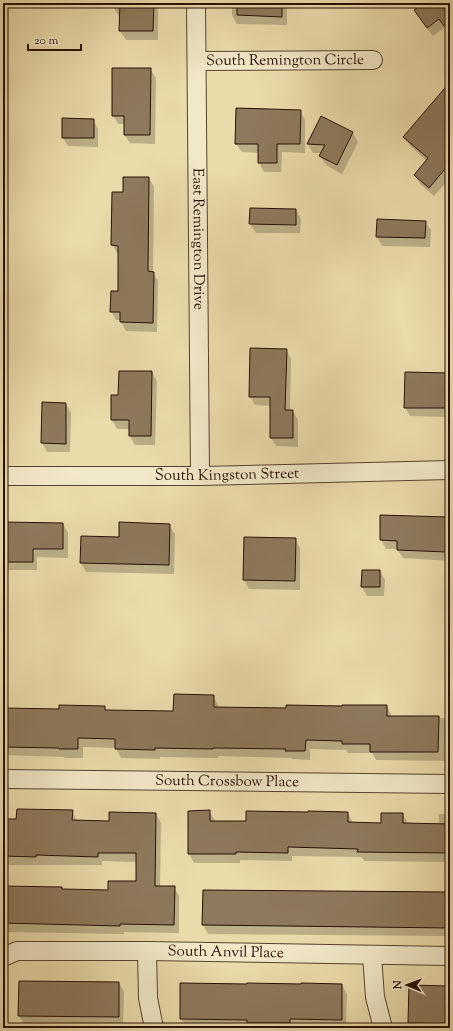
<svg xmlns="http://www.w3.org/2000/svg" width="453" height="1031" viewBox="0 0 453 1031" font-family="'Sorts Mill Goudy',serif">
<style>
.shadow{fill:#0003}
.building{fill:#8d795c;stroke:#280f06}
.lines{fill:none;stroke-linecap:round;stroke-linejoin:round}
.street-casing{stroke:#58422f;stroke-width:20}
.street{stroke:#f1e8c8;stroke-width:18}
.labels{text-anchor:middle;dominant-baseline:central;stroke-width:3.5;stroke-linejoin:round;paint-order:stroke}
.street-label{font-size:15px;fill:#280f06;stroke:#f1e8c8}
</style>
<rect width="100%" height="100%" fill="#eadbab"/>
<filter id="stains"><feTurbulence type="fractalNoise" baseFrequency=".005" numOctaves="4"/><feColorMatrix values="0 0 0 0 .2 0 0 0 0 .09 0 0 0 0 .02 0 0 0 .5 -.17"/></filter>
<radialGradient id="worn" r=".72"><stop offset=".6" stop-color="#630" stop-opacity="0"/><stop offset="1" stop-color="#630" stop-opacity=".3"/></radialGradient>
<g class="shadow">
<path d="M114,3h44v37h-32l-6,-9 1,-14h-2l-5,-9z"/>
<path d="M232,3h55v22l-50,-1 -5,-9z"/>
<path d="M425,3h25v31l-5,-7 -12,9 -13,-17 -5,-9z"/>
<path d="M150,69l6,9 -1,66 -25,-1 -6,-9 1,-10h-7l-5,-9z"/>
<path d="M450,84v94l-16,18 -14,-12 -5,-9 12,-14 -17,-15 -5,-9z"/>
<path d="M300,111l5,9v33l-23,-1 -1,20h-17l-5,-9v-10l-17,-1 -6,-8z"/>
<path d="M321,118l32,15 5,9 -16,32 -16,-9 -6,-9 2,-3h-9l-5,-9z"/>
<path d="M93,120l5,9v18l-30,-1 -5,-8z"/>
<path d="M149,178l5,9 -1,86 5,8 -1,51 -31,-1 -5,-9v-2h-5l-5,-9 7,-19 1,-38h-1l-6,-9 12,-52z"/>
<path d="M296,210l5,9 -1,14h-44l-6,-9z"/>
<path d="M425,222l6,8 -1,17 -48,-1 -5,-9z"/>
<path d="M286,350l5,9 -1,52h3l5,9v27l-22,-1 -5,-8v-32l-16,-1 -5,-9z"/>
<path d="M152,372l5,9 -2,64h-20l-5,-9v-7h-13l-5,-9 7,-24z"/>
<path d="M450,374v43l-40,-1 -5,-9z"/>
<path d="M66,404l5,9 -1,39h-23l-5,-9z"/>
<path d="M447,518l3,5v38l-47,-3 -6,-9h-11l-5,-9z"/>
<path d="M3,523l60,1 5,9v25l-31,-1v13h-34z"/>
<path d="M169,525l6,9 -1,40 -88,-2 -5,-9 39,-25z"/>
<path d="M295,539l5,9v42l-51,-1 -5,-9z"/>
<path d="M380,571l5,9 -1,16h-17l-5,-9z"/>
<path d="M213,696l5,9v3l69,1 100,-3 5,11 58,1v43l-74,-1 -4,-7h-24l-2,-3 -36,-1v11l-18,-1 -1,-1 -73,-2v2l-58,-1v2l-39,-1 -5,-10 -33,-1v11h-18l-1,-1 -61,-2v-46l57,1 44,-3 3,4 67,1z"/>
<path d="M72,811l5,10 33,1 46,-8 5,9 -1,64h14l5,9v37l-55,-1v2l-121,-2v-45l59,1 1,2 46,1 28,-9v-20l-35,-1v4h-99v-45h14z"/>
<path d="M209,811l6,9v2h32l101,-9 5,10 29,1 21,-10 5,10 31,1v-11h11v48l-86,-1 -2,-4 -70,-1v5l-52,-1v3h-46l-5,-9z"/>
<path d="M450,893v43l-242,-2 -5,-9z"/>
<path d="M119,983l5,9 -1,34 -98,-1 -6,-9z"/>
<path d="M342,985l5,9 -1,34h-10l-5,-5 -8,5h-137l-5,-9z"/>
<path d="M410,986l40,1v41h-38l-3,-5z"/>
</g>
<g class="building">
<path d="M120,3h34l-1,28h-34z"/>
<path d="M237,3h45v14l-45,-2z"/>
<path d="M423,3h27v31l-11,-15 -12,9 -13,-18z"/>
<path d="M112,68h39l-1,67h-26v-19h-12z"/>
<path d="M450,82v81l-21,25 -15,-13 14,-17 -25,-21z"/>
<path d="M236,108l65,2 -1,34h-23v19h-19v-19h-23z"/>
<path d="M321,116l32,16 -16,33 -18,-9 6,-11 -18,-1z"/>
<path d="M62,118l32,1v19h-32z"/>
<path d="M123,177h26l-1,94 6,1 -1,51 -33,-1v-10h-10l1,-21h7v-45l-7,-1 1,-53h11z"/>
<path d="M250,208l46,1v16l-47,-1z"/>
<path d="M377,219l49,2 -1,17 -49,-1z"/>
<path d="M250,348l37,1 -2,61h8v28h-23v-41h-21z"/>
<path d="M119,371h33l-1,65h-22v-16h-18v-25h7z"/>
<path d="M405,372l45,1v35h-46z"/>
<path d="M42,402l24,1v41l-25,-1z"/>
<path d="M380,515l68,2 -1,35 -50,-2v-9l-17,-1z"/>
<path d="M3,522l60,1v26h-30v13h-30z"/>
<path d="M119,522l51,2 -1,41 -89,-2 1,-27 38,1z"/>
<path d="M244,537l52,1 -1,43 -52,-1z"/>
<path d="M362,570h18v17h-19z"/>
<path d="M174,694l40,1v12l72,1v-3l56,1v-1h45v11h52l-1,36h-68v-8h-28v-3l-36,-1 -1,11h-20l1,-2 -73,-1v1l-58,-1v2l-40,-1v-10l-37,-1v11h-19v-1l-56,-1v-39l56,1v-4l46,1v4l68,1z"/>
<path d="M17,809l56,1 -1,10 37,1v-9l47,1 -1,73h20l-1,39 -54,-1v2l-117,-3v-37l59,1v2l46,1v-9h28v-28h-38v4l-62,-2v2l-33,-1v-37h13z"/>
<path d="M210,810v11h36v-10l62,1v-1l40,1v10l33,1v-10h22v10l47,1v29l-93,-1 1,-3 -70,-2v6l-52,-1v2h-48v-43z"/>
<path d="M203,890l247,2v36l-248,-3z"/>
<path d="M19,981l100,1v35l-101,-1z"/>
<path d="M180,983l67,1v-1l54,1v-1l41,1v36l-52,-1v4h-43v-3l-67,-1z"/>
<path d="M409,985l41,1v38l-42,-1z"/>
</g>
<g class="lines">
<defs>
<g id="street">
<path id="s1" d="M196,3l4,473"/>
<path id="s2" d="M197,61l176,-1"/>
<path id="s3" d="M3,476h197l250,-6"/>
<path id="s4" d="M3,779l447,5"/>
<path d="M147,951l1,47 6,30"/>
<path d="M372,955l3,42 8,31"/>
<path id="s5" d="M3,957l14,-6h130l303,5"/>
</g>
</defs>
<use href="#street" class="street-casing"/>
<use href="#street" class="street"/>
</g>
<g class="labels">
<g class="street-label">
<text stroke="none"><textPath href="#s2" startOffset="88">South Remington Circle</textPath></text>
<text stroke="none"><textPath href="#s1" startOffset="236">East Remington Drive</textPath></text>
<text stroke="none"><textPath href="#s3" startOffset="224">South Kingston Street</textPath></text>
<text stroke="none"><textPath href="#s4" startOffset="224">South Crossbow Place</textPath></text>
<text stroke="none"><textPath href="#s5" startOffset="224">South Anvil Place</textPath></text>
</g>
</g>
<rect width="453" height="1031" fill="none" stroke="#eadbab" stroke-width="16"/>
<rect x="4" y="4" width="445" height="1023" fill="none" stroke="#280f06" stroke-width="2"/>
<rect x="8" y="8" width="437" height="1015" fill="none" stroke="#280f06"/>
<g transform="translate(407 985) rotate(271)" stroke="#f1e8c8" stroke-width="3" paint-order="stroke">
<path d="M0-3L7 15L0 10L-7 15Z" fill="#280f06"/>
<text y="-6" font-size="11" font-weight="bold" text-anchor="middle" fill="#280f06">N</text>
</g>
<path d="M28 44v6h53v-6" fill="none" stroke="#280f06" stroke-width="2"/>
<text x="34" y="44" font-size="12" fill="#280f06" stroke="#f1e8c8" stroke-width="3" paint-order="stroke">20 m</text>
<rect width="100%" height="100%" filter="url(#stains)"/>
<rect width="100%" height="100%" fill="url(#worn)"/>
</svg>
